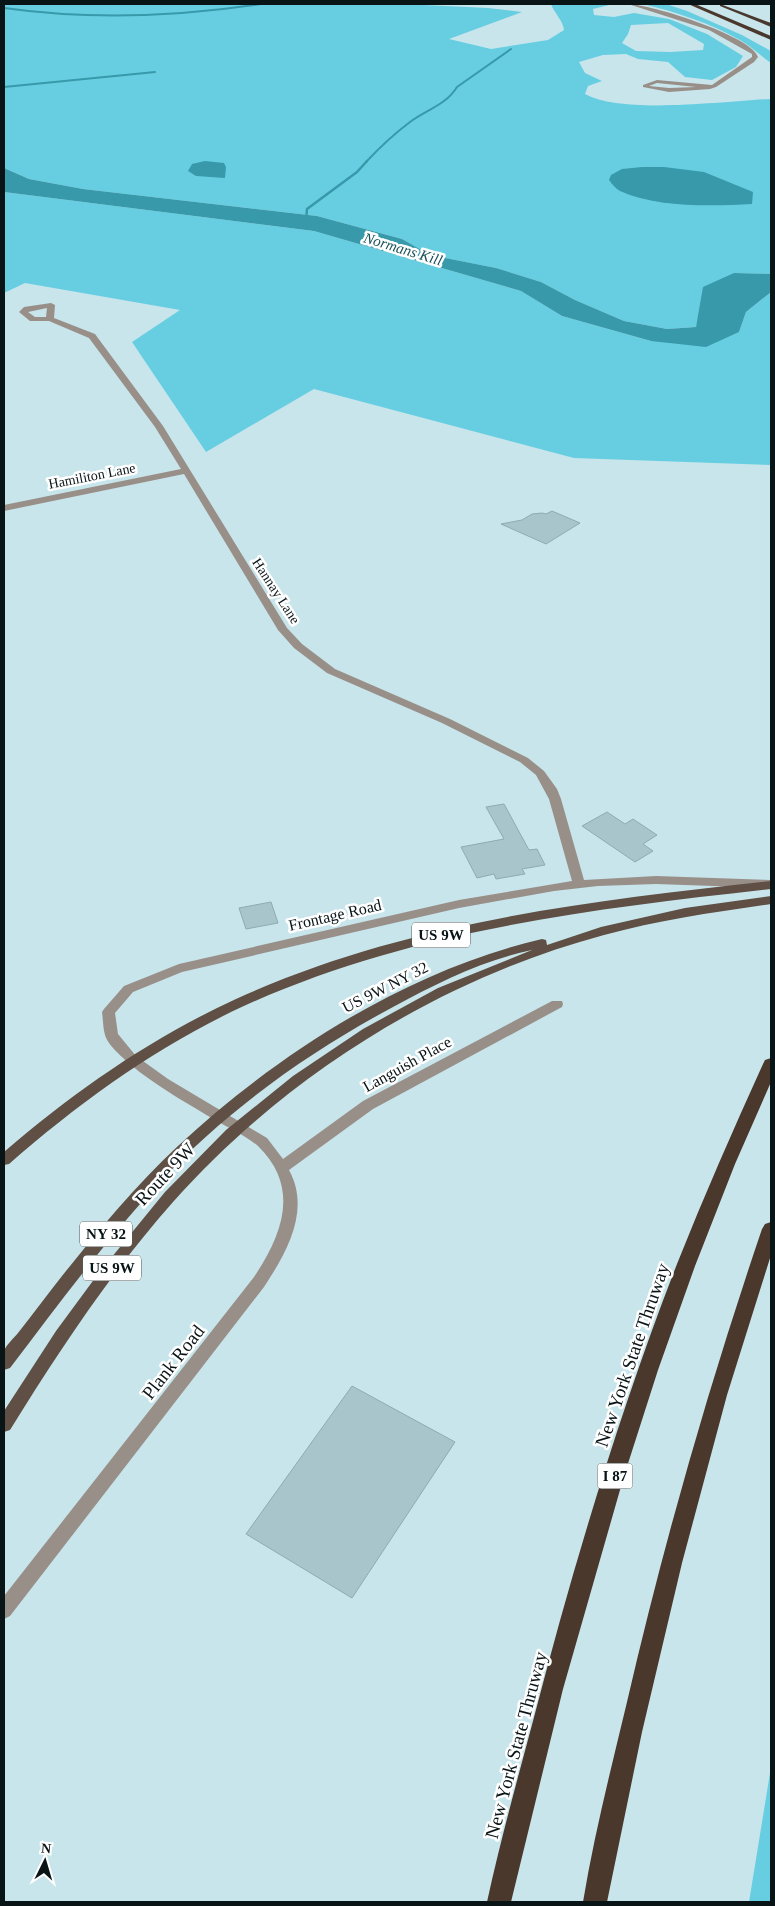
<svg xmlns="http://www.w3.org/2000/svg" width="775" height="1906" viewBox="0 0 775 1906" font-family="Georgia,serif">
<style>
.green{fill:#67cee2;fill-rule:evenodd}
.water{fill:#3899aa}
.lines{fill:none;stroke-linecap:round;stroke-linejoin:round}
.stream-far1{stroke:#3899aa;stroke-width:2}
.stream{stroke:#3899aa;stroke-width:2.5}
.building{fill:#a8c5cb;stroke:#8eabb1}
.minor{fill:#998f89;fill-rule:evenodd}
.primary{fill:#5f4f44;fill-rule:evenodd}
.motorway{fill:#4a382c;fill-rule:evenodd}
.labels{text-anchor:middle;dominant-baseline:central;stroke-width:5;stroke-linejoin:round;paint-order:stroke}
.far-street-label{font-size:14px;fill:#091416;stroke:#fff}
.far-water-label{font-size:15px;font-style:italic;fill:#195059;stroke:#fff}
.shield{fill:#fff;stroke:#535a5c;stroke-width:1}
.shield-label{font-size:15px;font-weight:bold;fill:#091416}
.street-label{font-size:16px;fill:#091416;stroke:#fff}
.near-street-label{font-size:19px;fill:#091416;stroke:#fff}
</style>
<rect width="100%" height="100%" fill="#c7e5eb"/>
<g class="green">
<path d="M4,4h399l85,4 34,4 -73,27 42,10 57,-9 16,-10c-1,-10 -10,-17 -13,-26h62l-20,5 1,6 20,2 20,-4 35,6 38,15 36,22 -7,11 -24,13 -27,-3 -17,-15 -30,-3 -12,-5 -23,1 -24,7 6,11 17,8 -14,5 -3,8c38,21 140,7 186,5v175l-37,-1 -31,26 -7,28 -29,2 -43,-8 -49,-21 -34,-18 -45,-14 -67,-13 -27,-16 -85,-23 -234,-27 -54,-10 -25,-11zM668,23l36,21 -1,6 -33,2 -34,-1 -14,-8 6,-9 3,-9z"/>
<path d="M643,4h23l21,7 55,24 29,16v12c-10,-7 -19,-16 -31,-23 -30,-17 -64,-28 -97,-36z"/>
<path d="M4,192l310,39 207,60 41,25 89,25 88,-9 7,-20 25,-20v173l-197,-7 -260,-69 -108,63 -74,-110 48,-32 -155,-27 -21,10z"/>
<path d="M771,1767v135h-22z"/>
</g>
<g class="water">
<path d="M205,161l19,2 2,4 -1,11 -29,-2 -8,-5 4,-7z"/>
<path d="M642,167h22l40,5 49,20 -1,12c-40,2 -95,4 -132,-13 -4,-2 -8,-7 -11,-11l2,-5 11,-6z"/>
<path d="M4,168l25,11 54,10 234,27 85,23 28,16 66,13 45,14 34,18 49,21 43,8 29,-2 7,-40 31,-14 37,1v18l-25,20 -7,20 -33,15 -55,-6 -89,-25 -41,-25 -207,-60 -310,-39z"/>
</g>
<g class="lines">
<g class="stream-far1">
<path d="M4,8c86,12 171,9 257,-4"/>
<path d="M4,87l151,-15"/>
<path d="M366,162c14,-15 28,-28 44,-40 16,-12 36,-17 47,-35l54,-38"/>
</g>
<path class="stream" d="M306,220l1,-11 50,-37 10,-11"/>
</g>
<g class="building">
<path d="M552,511l28,12 -34,21 -45,-20 21,-4 10,-6 10,-1 4,1z"/>
<path d="M504,804l25,46 8,-1 8,16 -23,4 3,5 -29,5 -2,-5 -17,4 -16,-31 43,-8 -18,-32z"/>
<path d="M607,812l18,12 8,-5 24,16 -14,9 10,7 -18,11 -53,-36z"/>
<path d="M271,902l7,21 -32,6 -7,-21z"/>
<path d="M352,1386l103,56 -103,156 -106,-64z"/>
</g>
<g class="lines">
<g class="minor">
<path d="M628,4c22,0 124,32 130,53l-4,5 -38,25 -6,2 -41,3 -26,-5v-2l14,-5 55,5 40,-28v-3l-43,-24zM657,83l39,4 -27,1 -20,-2z"/>
<path d="M51,303l4,2 -1,13 41,16 68,92 124,202 15,16 33,25 115,50 78,39 16,13 13,18 4,10 23,81 72,-4 115,4v8l-115,-4 -58,2 -44,5 -95,17 -277,64 -49,20 -18,21 3,21 18,22 32,23 99,59 16,21 80,-58 189,-100h10l1,3 -1,3 -189,102 -84,61c22,40 -2,82 -25,117l-254,329 -6,3v-23l250,-319c28,-42 47,-89 4,-131 -12,-10 -29,-18 -43,-26 -25,-15 -50,-29 -74,-47 -10,-8 -33,-26 -36,-38 -2,-7 -2,-16 -3,-23l2,-3 20,-23 55,-22 280,-64 113,-19 -23,-82 -13,-24 -16,-13 -78,-39 -115,-50 -33,-25 -16,-18 -94,-156 -180,37v-6l177,-36 -26,-42 -66,-89 -40,-17h-19l-11,-9 5,-5zM47,308l-1,9h-11l-7,-5z"/>
</g>
<g class="primary">
<path d="M771,881v8c-179,20 -359,41 -525,116 -87,40 -165,96 -237,159l-5,1v-13c71,-61 147,-114 232,-153 168,-77 353,-98 535,-118z"/>
<path d="M771,896v8c-56,8 -112,16 -167,31 -164,44 -318,140 -431,267 -62,70 -114,149 -163,228l-6,2v-21l52,-80 42,-57 67,-82 61,-62 67,-54 70,-47 75,-41 94,-38c-49,10 -95,33 -139,57 -86,46 -167,104 -234,176 -54,58 -101,122 -149,185l-6,2c0,-5 -2,-14 0,-19 2,-6 10,-13 14,-18 15,-19 29,-38 44,-57 36,-45 73,-90 116,-130 100,-93 230,-176 364,-207l4,1 1,5 54,-18 84,-19z"/>
</g>
<g class="motorway">
<path d="M688,4h7l76,32v4z"/>
<path d="M720,4l51,19v4l-51,-21z"/>
<path d="M771,1058v24l-36,82 -40,102 -37,104 -34,106 -61,213 -52,213h-24c13,-60 30,-121 46,-181 40,-154 86,-308 144,-457 27,-68 56,-134 86,-200l2,-4z"/>
<path d="M771,1222v33l-44,140 -45,168 -40,169 -35,170h-24c11,-67 28,-133 44,-200 37,-160 82,-317 135,-473l3,-5z"/>
</g>
</g>
<g class="labels">
<g class="far-street-label">
<text transform="translate(92 476) rotate(-11)">Hamiliton Lane</text>
<text transform="translate(276 591) rotate(57)">Hannay Lane</text>
</g>
<g class="far-water-label">
<text transform="translate(403 249) rotate(17)">Normans Kill</text>
</g>
<g class="shield">
<rect x="412" y="922.5" width="58" height="25" rx="4"/>
<rect x="80" y="1221.5" width="52" height="25" rx="4"/>
<rect x="83" y="1255.5" width="58" height="25" rx="4"/>
<rect x="597.5" y="1463.5" width="35" height="25" rx="4"/>
</g>
<g class="shield-label">
<text x="441" y="935">US 9W</text>
<text x="106" y="1234">NY 32</text>
<text x="112" y="1268">US 9W</text>
<text x="615" y="1476">I 87</text>
</g>
<g class="street-label">
<text transform="translate(335 915) rotate(-13)">Frontage Road</text>
<text transform="translate(385 987) rotate(-27)">US 9W NY 32</text>
<text transform="translate(407 1064) rotate(-29)">Languish Place</text>
</g>
<g class="near-street-label">
<text transform="translate(165 1174) rotate(-47)">Route 9W</text>
<text transform="translate(632 1355) rotate(-71)">New York State Thruway</text>
<text transform="translate(173 1362) rotate(-52)">Plank Road</text>
<text transform="translate(516 1745) rotate(-75)">New York State Thruway</text>
</g>
</g>
<rect width="775" height="1906" fill="none" stroke="#091416" stroke-width="10"/>
<g transform="translate(45 1861) rotate(5)" stroke="#ffffff" stroke-width="4" paint-order="stroke">
<path d="M0-4L9 19L0 12L-9 19Z" fill="#091416"/>
<text y="-8" font-size="14" font-weight="bold" text-anchor="middle" fill="#091416">N</text>
</g>
</svg>
